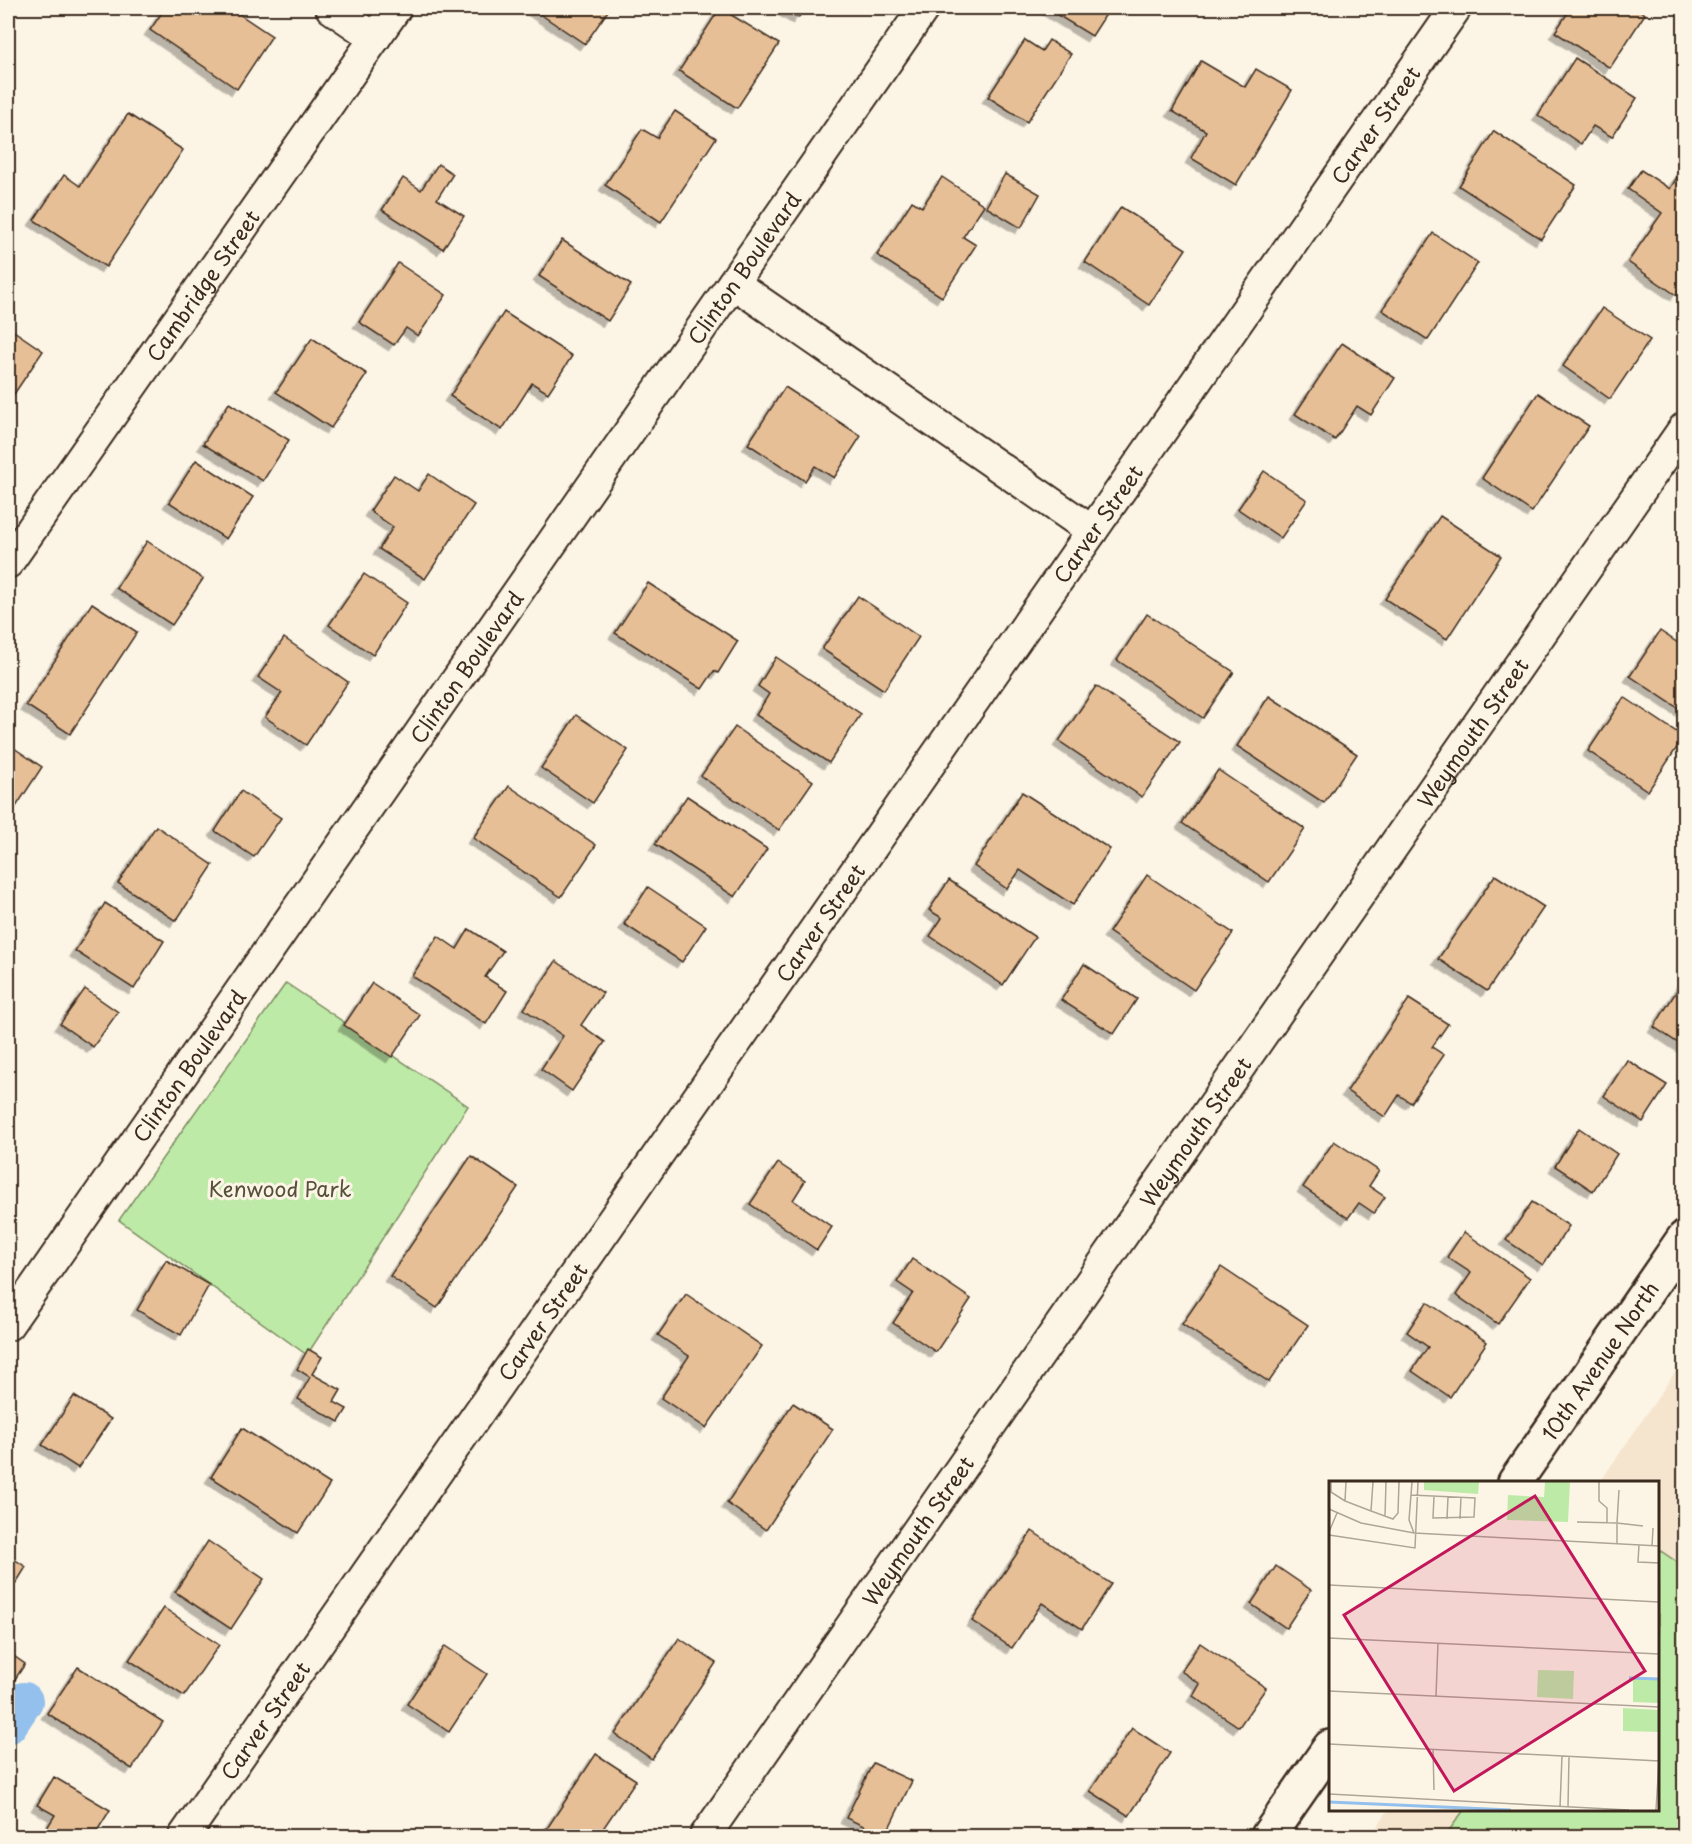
<svg xmlns="http://www.w3.org/2000/svg" width="1692" height="1844" viewBox="0 0 1692 1844" font-family="'Playpen Sans',sans-serif">
<style>
.built{fill:#f6e5ce}
.green{fill:#beeaa7;stroke:#7c8a62;stroke-width:1.5}
.lines{fill:none;stroke-linecap:round;stroke-linejoin:round}
.canal{stroke:#93c0ed;stroke-width:38}
.building{fill:#e7bf97;stroke:#3b2a1e;stroke-width:1.5;filter:url(#shadow)}
.street-casing{stroke:#3b2a1e;stroke-width:34}
.secondary-casing{stroke:#3b2a1e;stroke-width:38}
.street{stroke:#fcf5e5;stroke-width:30}
.secondary{stroke:#fcf5e5;stroke-width:33}
.labels{text-anchor:middle;dominant-baseline:central;stroke-width:6;stroke-linejoin:round;paint-order:stroke}
.street-label{font-size:21px;fill:#3b2a1e;stroke:#fcf5e5}
.park-label{font-size:21px;fill:#555039;stroke:#fcf5e5}
.inset-river{fill:none;stroke:#93c0ed;stroke-width:3}
.inset-road{fill:none;stroke:#afa495;stroke-width:1.5}
.view{fill:#c2185b;fill-opacity:0.15;stroke:#c2185b;stroke-width:3}
.inset-edge{fill:none;stroke:#3b2a1e;stroke-width:3}
</style>
<defs>
<filter id="shadow"><feDropShadow dx="-5.5" dy="5.5" stdDeviation="0" flood-color="#0004"/></filter>
</defs>
<rect width="100%" height="100%" fill="#fcf5e5"/>
<filter id="ink" filterUnits="userSpaceOnUse"><feTurbulence type="fractalNoise" baseFrequency=".0167" numOctaves="2"/><feDisplacementMap in="SourceGraphic" scale="12" xChannelSelector="R" yChannelSelector="G"/><feConvolveMatrix kernelMatrix="1 2 1 2 8 2 1 2 1" color-interpolation-filters="sRGB"/></filter>
<g filter="url(#ink)">
<path class="built" d="M1684,1359v477h-313l17,-26h270v-328h-58z"/>
<g class="green">
<path d="M286,983l182,123 -161,249 -188,-135z"/>
<path d="M1658,1549l26,18v269h-239l19,-26h194z"/>
</g>
<g class="lines">
<path class="canal" d="M8,1725l16,-24"/>
</g>
<g class="building">
<path d="M165,8h65l42,28 -35,53 -87,-59z"/>
<path d="M531,8h79l-25,36z"/>
<path d="M720,8l59,36 -42,64 -58,-37z"/>
<path d="M781,8h24l-7,10z"/>
<path d="M1046,8h64l-18,28z"/>
<path d="M1571,8h65l9,6 -35,54 -55,-36z"/>
<path d="M1025,40l17,11 7,-11 22,14 -44,68 -39,-25z"/>
<path d="M1575,58l62,40 -25,39 -19,-11 -12,18 -43,-29z"/>
<path d="M1201,61l44,26 11,-18 36,21 -56,95 -45,-27 15,-27 -34,-20z"/>
<path d="M675,111l41,27 -55,84 -56,-37 37,-56 15,9z"/>
<path d="M128,114l55,36 -77,117 -72,-47 30,-45 16,11z"/>
<path d="M1494,131l82,54 -35,54 -82,-53z"/>
<path d="M438,164l15,10 -16,25 27,17 -21,33 -61,-39 21,-32 18,12z"/>
<path d="M1684,166v116l-8,13 -48,-33 34,-49 -34,-24 13,-19 29,19z"/>
<path d="M1005,174l35,20 -19,34 -35,-21z"/>
<path d="M942,177l42,28 -21,32 13,8 -34,52 -65,-42 35,-54 10,6z"/>
<path d="M1121,207l65,42 -37,56 -64,-43z"/>
<path d="M1433,233l45,30 -50,77 -46,-30z"/>
<path d="M562,240l69,45 -23,36 -69,-45z"/>
<path d="M398,263l48,32 -28,41 -12,-8 -12,17 -35,-23z"/>
<path d="M1602,308l48,32 -40,59 -47,-33z"/>
<path d="M504,312l68,44 -24,37 -16,-10 -30,47 -52,-34z"/>
<path d="M8,327l35,24 -35,52z"/>
<path d="M312,338l55,36 -36,54 -55,-36z"/>
<path d="M1342,343l53,35 -24,37 -14,-9 -22,34 -40,-26z"/>
<path d="M785,387l76,49 -27,42 -19,-12 -10,15 -57,-37z"/>
<path d="M1538,393l51,33 -57,86 -50,-34z"/>
<path d="M229,403l60,37 -26,41 -60,-37z"/>
<path d="M196,460l57,37 -27,42 -57,-37z"/>
<path d="M1264,471l43,29 -26,38 -43,-29z"/>
<path d="M429,474l45,31 -49,74 -46,-30 14,-22 -23,-16 24,-36 24,16z"/>
<path d="M1440,516l61,40 -54,83 -62,-40z"/>
<path d="M147,541l56,38 -31,46 -56,-37z"/>
<path d="M364,574l43,29 -34,52 -44,-30z"/>
<path d="M648,583l90,58 -20,32 -4,-2 -12,18 -87,-56z"/>
<path d="M858,596l61,41 -35,53 -62,-41z"/>
<path d="M92,603l45,29 -67,102 -44,-29z"/>
<path d="M1147,614l87,58 -31,46 -86,-58z"/>
<path d="M1660,631l24,16v65l-54,-36z"/>
<path d="M284,638l64,44 -42,63 -41,-28 17,-24 -24,-16z"/>
<path d="M776,657l85,57 -32,49 -73,-48 13,-21 -11,-8z"/>
<path d="M1096,686l84,56 -38,55 -83,-56z"/>
<path d="M1269,696l88,58 -33,49 -87,-57z"/>
<path d="M1624,697l60,40 -36,54 -60,-40z"/>
<path d="M576,715l52,35 -35,53 -52,-35z"/>
<path d="M735,727l78,54 -34,49 -78,-54z"/>
<path d="M8,744l34,23 -34,52z"/>
<path d="M1218,770l87,59 -36,53 -87,-59z"/>
<path d="M509,786l87,59 -35,52 -88,-59z"/>
<path d="M241,791l40,27 -27,39 -39,-26z"/>
<path d="M1022,792l88,57 -37,56 -53,-35 -13,19 -33,-23z"/>
<path d="M687,796l80,53 -32,48 -80,-53z"/>
<path d="M156,826l57,39 -37,56 -58,-38z"/>
<path d="M1147,875l86,58 -39,57 -85,-58z"/>
<path d="M1495,875l49,32 -57,84 -49,-32z"/>
<path d="M949,880l86,57 -32,48 -73,-49 12,-18 -13,-8z"/>
<path d="M648,887l58,39 -24,36 -58,-38z"/>
<path d="M105,903l59,38 -30,48 -59,-38z"/>
<path d="M469,929l34,22 -18,26 22,14 -21,33 -74,-48 26,-40 19,13z"/>
<path d="M556,961l47,32 -22,32 24,17 -33,49 -31,-22 22,-33 -39,-27z"/>
<path d="M1084,964l53,35 -23,35 -53,-34z"/>
<path d="M1684,979v68l-30,-20z"/>
<path d="M372,983l48,32 -28,42 -48,-32z"/>
<path d="M85,989l33,23 -25,35 -33,-23z"/>
<path d="M1409,999l39,25 -16,23 12,8 -33,48 -12,-8 -14,22 -38,-26z"/>
<path d="M1627,1060l40,25 -24,37 -39,-26z"/>
<path d="M1579,1128l38,26 -24,37 -38,-25z"/>
<path d="M1334,1141l45,30 -10,15 16,11 -11,16 -15,-10 -11,15 -45,-31z"/>
<path d="M471,1156l47,31 -81,121 -47,-32z"/>
<path d="M778,1163l27,18 -12,19 39,27 -15,23 -67,-46z"/>
<path d="M1532,1202l37,24 -26,39 -37,-25z"/>
<path d="M1464,1232l66,46 -32,46 -42,-29 15,-22 -24,-16z"/>
<path d="M912,1259l59,40 -35,53 -43,-29 20,-30 -16,-11z"/>
<path d="M166,1260l43,25 -28,50 -44,-25z"/>
<path d="M1221,1267l87,58 -39,57 -87,-58z"/>
<path d="M686,1294l76,52 -56,82 -45,-30 28,-42 -31,-21z"/>
<path d="M1427,1302l60,40 -37,55 -38,-26 16,-24 -21,-15z"/>
<path d="M308,1349l14,8 -10,17 29,16 -7,12 13,7 -8,13 -41,-23 12,-22 -13,-8z"/>
<path d="M74,1396l37,23 -33,49 -36,-23z"/>
<path d="M793,1403l40,26 -67,101 -39,-27z"/>
<path d="M242,1428l88,56 -32,49 -87,-56z"/>
<path d="M1032,1531l79,53 -29,45 -40,-26 -30,45 -40,-27z"/>
<path d="M208,1541l56,38 -33,50 -56,-37z"/>
<path d="M8,1555l18,12 -18,29z"/>
<path d="M1276,1566l35,24 -25,38 -35,-24z"/>
<path d="M164,1608l55,37 -35,51 -55,-36z"/>
<path d="M679,1638l37,25 -64,96 -37,-25z"/>
<path d="M1200,1643l66,45 -27,39 -46,-31 7,-12 -19,-13z"/>
<path d="M445,1646l42,28 -38,58 -42,-28z"/>
<path d="M8,1652l17,12 -17,26z"/>
<path d="M78,1667l85,55 -31,47 -85,-56z"/>
<path d="M1132,1728l38,25 -41,63 -39,-25z"/>
<path d="M596,1754l40,26 -38,56h-56z"/>
<path d="M873,1763l39,18 -27,55 -39,-18z"/>
<path d="M54,1777l56,33 -16,26h-52l13,-21 -18,-10z"/>
</g>
<g class="lines">
<defs>
<g id="street">
<path d="M331,8l44,30"/>
<path d="M733,283l359,248"/>
<path id="s1" d="M8,563l388,-555"/>
<path id="s2" d="M8,1325l916,-1317"/>
<path id="s3" d="M184,1836l1272,-1828"/>
<path id="s4" d="M705,1836l979,-1408"/>
</g>
<g id="secondary">
<path id="s5" d="M1515,1482l169,-244"/>
<path d="M1268,1836l62,-89"/>
</g>
</defs>
<use href="#street" class="street-casing"/>
<use href="#secondary" class="secondary-casing"/>
<use href="#street" class="street"/>
<use href="#secondary" class="secondary"/>
</g>
</g>
<g class="labels">
<g class="street-label">
<text stroke="none"><textPath href="#s3" startOffset="2085">Carver Street</textPath></text>
<text stroke="none"><textPath href="#s2" startOffset="1288">Clinton Boulevard</textPath></text>
<text stroke="none"><textPath href="#s1" startOffset="339">Cambridge Street</textPath></text>
<text stroke="none"><textPath href="#s3" startOffset="1599">Carver Street</textPath></text>
<text stroke="none"><textPath href="#s2" startOffset="802">Clinton Boulevard</textPath></text>
<text stroke="none"><textPath href="#s4" startOffset="1344">Weymouth Street</textPath></text>
<text stroke="none"><textPath href="#s3" startOffset="1113">Carver Street</textPath></text>
<text stroke="none"><textPath href="#s2" startOffset="316">Clinton Boulevard</textPath></text>
<text stroke="none"><textPath href="#s4" startOffset="858">Weymouth Street</textPath></text>
<text stroke="none"><textPath href="#s3" startOffset="627">Carver Street</textPath></text>
<text stroke="none"><textPath href="#s5" startOffset="148">10th Avenue North</textPath></text>
<text stroke="none"><textPath href="#s4" startOffset="372">Weymouth Street</textPath></text>
<text stroke="none"><textPath href="#s3" startOffset="141">Carver Street</textPath></text>
</g>
<g class="park-label">
<text x="280" y="1188">Kenwood Park</text>
</g>
</g>
<g transform="translate(1329 1481)">
<rect width="330" height="330" fill="#fcf5e5"/>
<path d="M95,1h55l-1,12 -54,-4zM216,1h25l-2,40 -61,-2 1,-25 36,2zM209,189l36,1 -1,28 -36,-2zM304,198h26v24l-26,-1zM294,227l36,2v22l-36,-1z" fill="#beeaa7"/>
<path class="inset-river" d="M300,197l30,1M0,321l182,8"/>
<path class="inset-road" d="M2,1v10l14,9M17,1l-1,19 26,10M44,1l-2,29 22,8 5,-6 1,-31M83,1l-3,38 5,13M270,1v19l8,7v15M290,9l-2,33 26,3M82,14l64,3 -1,19 -41,1 1,-22M0,28l32,14 53,10 245,13M56,35l1,-34M118,38l1,-22M131,38l1,-22M248,41l40,1v20M0,51l8,-19M0,54l86,13 3,-66M310,64l-1,17 21,1M323,65l1,-18M0,104l330,17M0,157l330,16M0,210l330,16M107,215l2,-53M0,263l330,17 -3,49M104,268l1,41M0,313l300,16M231,326l2,-51M239,326l1,-51"/>
<path class="view" d="M206,15l110,175 -191,120 -110,-176z"/>
<rect width="330" height="330" class="inset-edge"/>
</g>
<rect width="1692" height="1844" fill="none" stroke="#fcf5e5" stroke-width="30"/>
<rect x="15" y="15" width="1662" height="1814" fill="none" stroke="#3b2a1e" stroke-width="2" filter="url(#ink)"/>
</svg>
